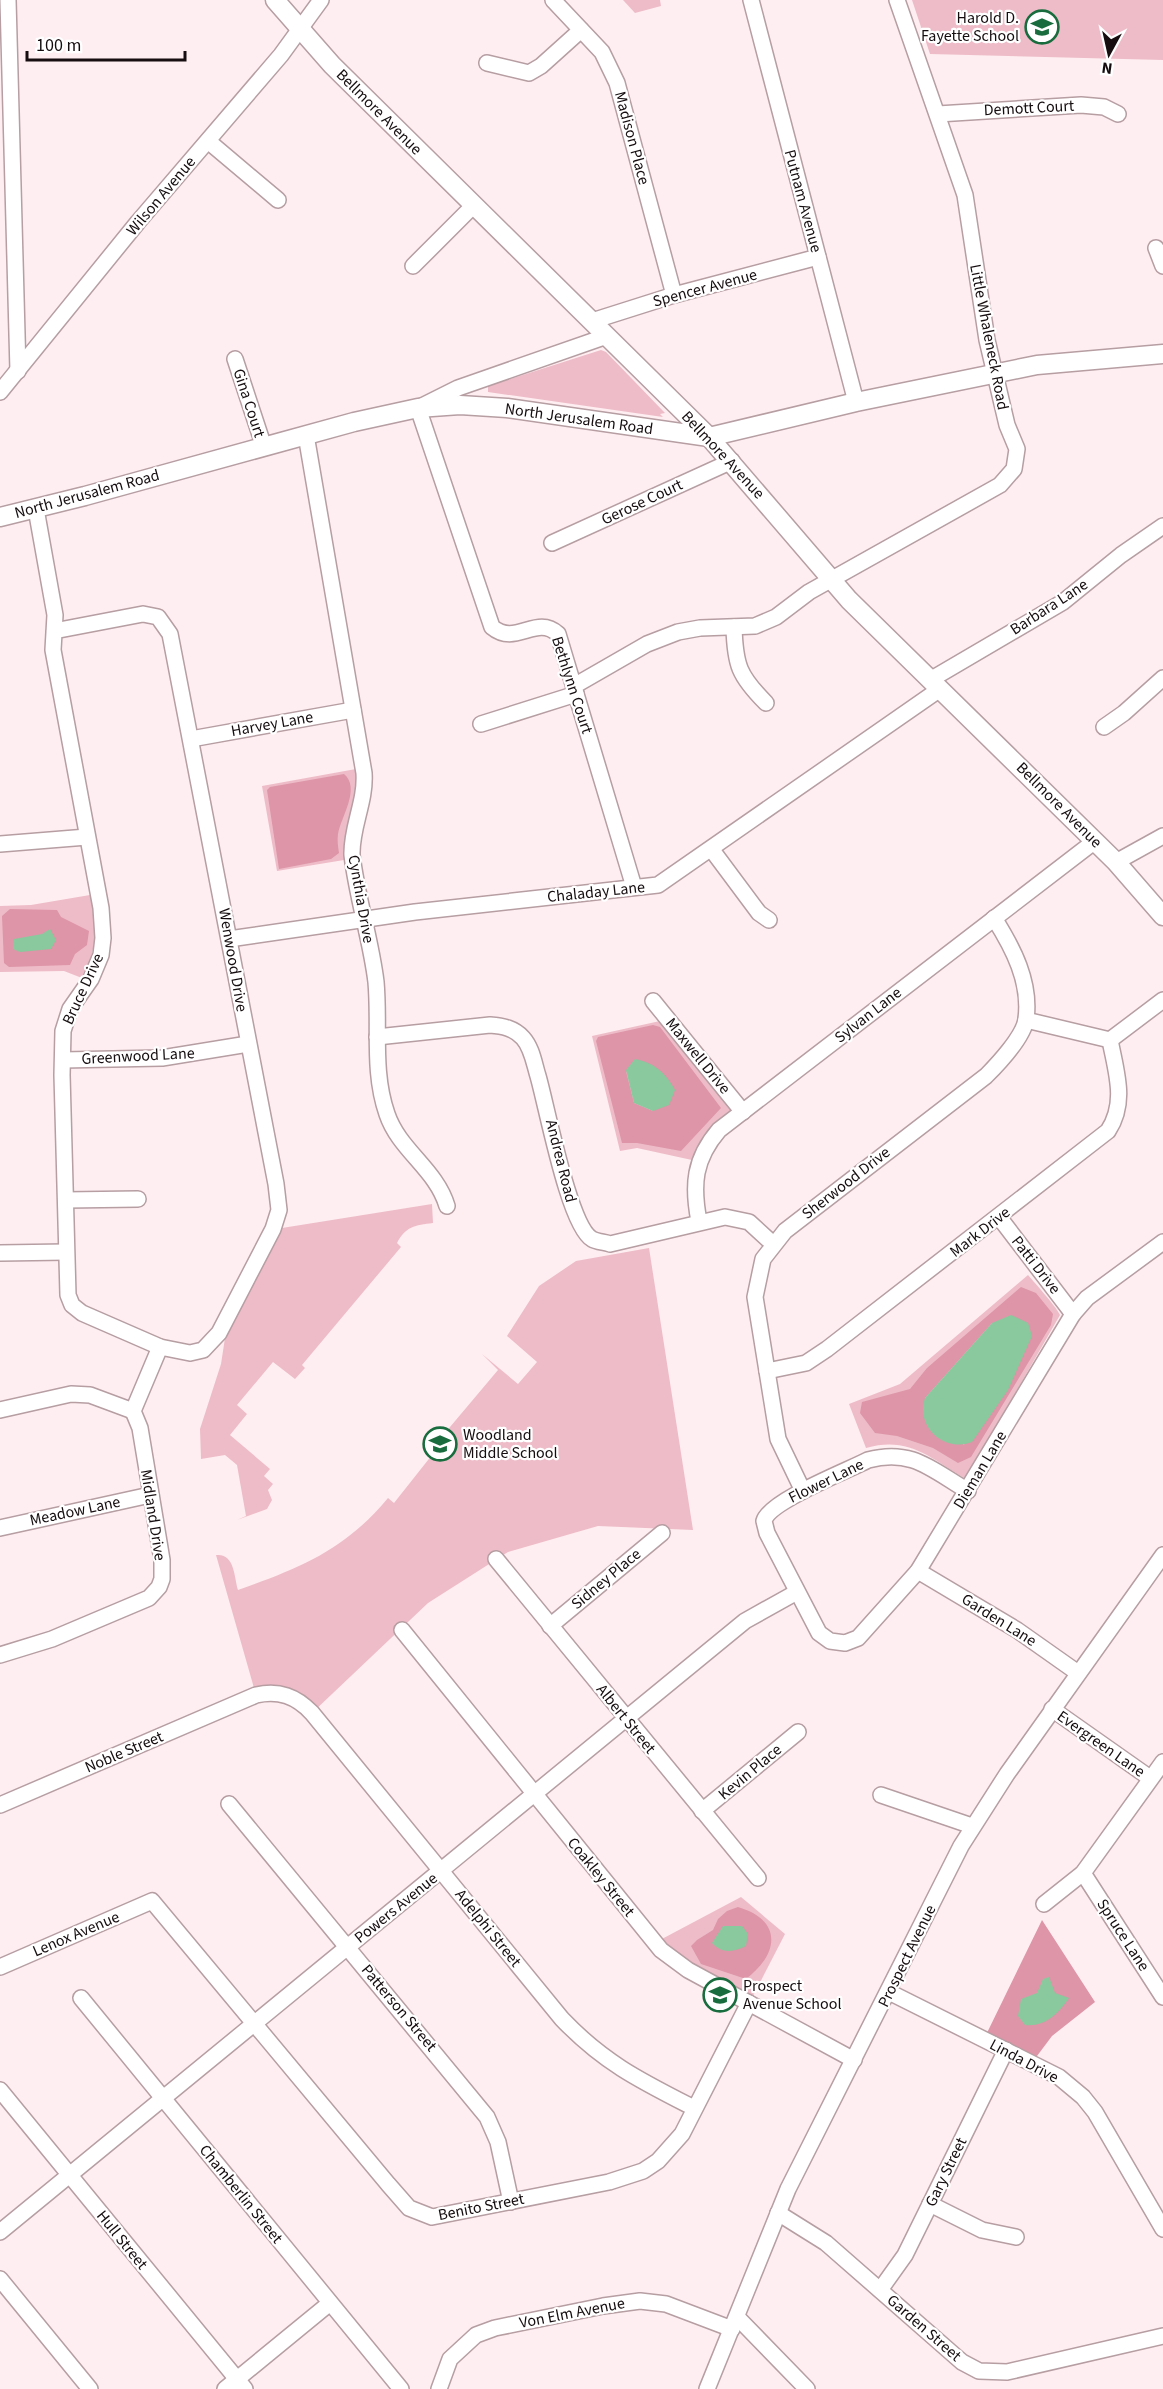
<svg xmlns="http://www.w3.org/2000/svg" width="1163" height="2389" viewBox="0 0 1163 2389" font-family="'Source Sans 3',sans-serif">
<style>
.green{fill:#eebcc8}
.forest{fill:#dd95a7;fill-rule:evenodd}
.water{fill:#89c99d}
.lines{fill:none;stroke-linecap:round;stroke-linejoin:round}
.minor-casing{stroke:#b69ea3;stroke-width:18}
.major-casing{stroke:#b69ea3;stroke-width:21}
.minor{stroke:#fff;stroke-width:15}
.major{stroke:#fff;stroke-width:18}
.labels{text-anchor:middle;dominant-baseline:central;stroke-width:4.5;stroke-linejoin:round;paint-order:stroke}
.poi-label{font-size:16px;fill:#150d0f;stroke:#fff;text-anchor:start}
.street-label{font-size:16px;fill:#150d0f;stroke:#fff}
</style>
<rect width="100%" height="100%" fill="#feeef1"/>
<g class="green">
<path d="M623,0h37l1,6 -26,7z"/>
<path d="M912,0h251v60l-233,-6z"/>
<path d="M601,350l5,2 59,61 -5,1 3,3 -175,-25v-6z"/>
<path d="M356,769c4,33 -12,59 -12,91l-67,11 -15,-85z"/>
<path d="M90,895c7,31 8,54 -8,83l-18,-7 -64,1v-66l31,-1z"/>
<path d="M660,1021l72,91 -30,28 -10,20 -55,-12 -17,3 -28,-115z"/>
<path d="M432,1204l1,19c-18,2 -28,4 -36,20l4,4 -99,118 3,3 -10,11 -22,-17 -36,43 10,9 -17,21 40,34 -6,7 9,8 -5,6 4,10 -5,9 -30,11 9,-4 -9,-51 -12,-10 -24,4 -1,-30 21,-65 4,-26 57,-110z"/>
<path d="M649,1248l44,282 -95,-4 -90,26 -80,51 -116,110 -6,-6 -50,-12 -40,-140c19,-2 18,22 22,35 62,-22 107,-40 150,-92l6,5 38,-48 2,-9 64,-76 -16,-16 36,30 19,-22 -30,-26 32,-50 37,-25z"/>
<path d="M1028,1275c7,8 30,34 32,40l-94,164c-36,-21 -57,-43 -100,-31l-17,-44 51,-20z"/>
<path d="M741,1897l44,37 -32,62 -68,-32 -25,-24z"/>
</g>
<g class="forest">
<path d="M344,774c17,14 -3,43 -6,60 -1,6 0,13 1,19l-8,6 -52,10 -12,-79 3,-3z"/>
<path d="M10,909l47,1 4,7 28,14 -2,14 -12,9 -5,11 -61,2 -5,-4 -2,-47z"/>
<path d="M653,1025l7,2 61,81 -40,43 -44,-8h-15l-26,-102 2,-4zM626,1071l27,40 -19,-8z"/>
<path d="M1021,1287l15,6 17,21 -2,11 -80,132 -13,6 -25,-15 -36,-12 -22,-3 -15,-20 2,-11 48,-13 17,-21zM992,1323l-28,122 -39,-47z"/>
<path d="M738,1907c44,13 42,46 8,72l-45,-15 -10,-18 6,-6 16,-10 5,-11 9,-8z"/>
<path d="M1042,1920l53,82 -43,34 -18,24 -49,-23z"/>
</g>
<g class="water">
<path d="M50,929l6,11 -5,9 -31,3 -7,-3 1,-10 28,-5z"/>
<path d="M635,1059c19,4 30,13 40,31l-6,15 -16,6 -19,-8 -8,-33z"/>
<path d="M1011,1315l17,8 4,13 -24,54 -36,52c-28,11 -57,-16 -47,-44l67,-75z"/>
<path d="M723,1926h19l6,8 -2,12c-12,6 -24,8 -34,-3z"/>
<path d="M1049,1977l6,16 14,5c-11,16 -24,29 -44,27l-7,-9 3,-17 16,-6 6,-14z"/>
</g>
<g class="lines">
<defs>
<g id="minor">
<path d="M8,0l10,371"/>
<path d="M553,0l49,52 15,31 57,212"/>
<path d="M751,0l105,402"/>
<path d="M487,63l42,10 12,-7 40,-36"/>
<path d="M938,114l143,-9 23,2 14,7"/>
<path d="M208,141l70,59"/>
<path d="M1156,248l7,18"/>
<path d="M413,266l60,-60"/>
<path d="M592,321l82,-26 144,-38"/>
<path d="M607,336l-149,52 -40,20 74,219c24,20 44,-13 66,7l76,253"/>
<path d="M235,359l29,88"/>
<path d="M0,392l138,-170 143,-167 40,-55"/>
<path d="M306,435l58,338c2,29 -13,54 -12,82 5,43 19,85 24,127 4,45 -4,89 11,132 12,36 49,55 60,92"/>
<path d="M36,509l19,106 -2,35 48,258 2,30 -2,17 -10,24 -21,30 -7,22 -1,44 6,220 4,10 10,8 78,34 30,6 13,-3 16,-17 54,-104 6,-19 -3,-26 -106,-550 -12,-17 -15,-3 -89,17"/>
<path d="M552,543l180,-82"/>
<path d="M734,627c1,38 5,49 32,76"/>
<path d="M930,680l133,-78 58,-47 42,-29"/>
<path d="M574,686l73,-42 31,-12 22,-4 55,-2 21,-9 33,-25 191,-107 14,-16 3,-20 -10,-24 -20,-85 -22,-145 -68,-195"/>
<path d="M481,724l95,-30"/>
<path d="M1104,727l20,-14 39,-35"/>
<path d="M191,739l162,-29"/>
<path d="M0,844l87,-7"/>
<path d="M712,850l47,63 10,7"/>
<path d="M1116,862l47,-26"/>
<path d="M229,939l186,-27 243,-27 282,-196"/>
<path d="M653,1001l90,111"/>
<path d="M1026,1020l84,20 53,-40"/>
<path d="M377,1037l113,-12c13,1 24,3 33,13 9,10 11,25 15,38 9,31 31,150 54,163 5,3 13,3 18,5l115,-27 24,5 24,22"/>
<path d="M63,1060l99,-2 86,-14"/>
<path d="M66,1200l72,-1"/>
<path d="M999,1217l74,97"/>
<path d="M699,1221c-7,-36 -5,-62 20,-91l376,-289"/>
<path d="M0,1253l66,-1"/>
<path d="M767,1371l39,-8 21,-14 281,-218c19,-29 8,-59 2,-91"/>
<path d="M0,1410l71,-16 19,1 43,16"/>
<path d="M803,1491l-25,-52 -23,-142 8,-38 22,-28 201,-155c12,-12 38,-40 40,-57 5,-37 -13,-71 -32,-101"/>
<path d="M968,1491c-36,-21 -56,-43 -100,-31 -21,11 -99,41 -104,61l3,12 52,100 11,8 15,2 13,-5 60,-67 155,-257 14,-16 76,-56"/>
<path d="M0,1528l150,-33"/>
<path d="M496,1559l262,319"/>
<path d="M918,1571l99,59 61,43"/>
<path d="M550,1626l112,-93"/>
<path d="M402,1630l259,320 27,20 166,90"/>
<path d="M0,1655l52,-16 97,-41 10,-11 3,-8v-19l-22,-132 -7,-17 27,-64"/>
<path d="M1052,1709l98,69"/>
<path d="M881,1795l91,31"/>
<path d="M229,1804l258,313 11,25 13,60"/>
<path d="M0,1805l256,-110c23,-5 40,1 56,18l250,306c42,44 79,62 132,89"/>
<path d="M702,1811l96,-79"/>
<path d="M1083,1873l80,124"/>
<path d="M1044,1904l39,-31 80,-111"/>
<path d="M0,1967l152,-66 236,283 21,24 23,9 177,-35 34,-11 15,-10 24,-27 67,-131"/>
<path d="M889,1992l170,85 24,20 12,15 68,117"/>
<path d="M81,1998l320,391"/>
<path d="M0,2090l245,299"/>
<path d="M930,2204l52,26 34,7"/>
<path d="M778,2213l48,30 136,119 17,9 28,1 156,-36"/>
<path d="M0,2232l745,-611 52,-29"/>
<path d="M0,2279l90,110"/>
<path d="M880,2290l25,-35 101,-205"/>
<path d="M737,2317l70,72"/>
<path d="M225,2389l105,-86"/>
<path d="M439,2389l11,-30 26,-24 19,-7 108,-22 37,-5 26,3 66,25"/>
<path d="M707,2389l81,-200 173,-343 46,-72 156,-219"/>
</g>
<g id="major">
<path d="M275,0l57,65 377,372 140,163 267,262 47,54"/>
<path d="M0,517l85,-21 269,-74 64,-14 42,-3 47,3 202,29 147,-35 181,-37 126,-11"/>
</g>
</defs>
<use href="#minor" class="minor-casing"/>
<use href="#major" class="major-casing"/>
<use href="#minor" class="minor"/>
<use href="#major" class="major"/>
</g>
<defs>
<symbol id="school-ring" viewBox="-11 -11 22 22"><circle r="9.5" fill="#fff" stroke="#196c3d" stroke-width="1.5"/><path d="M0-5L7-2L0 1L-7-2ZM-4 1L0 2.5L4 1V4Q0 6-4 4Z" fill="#196c3d"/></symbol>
</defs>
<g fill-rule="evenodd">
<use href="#school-ring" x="1023" y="8" width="38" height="38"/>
<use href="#school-ring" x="421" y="1425" width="38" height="38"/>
<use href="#school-ring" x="701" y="1976" width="38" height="38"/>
</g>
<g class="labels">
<g class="poi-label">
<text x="1019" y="18" text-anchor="end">Harold D.<tspan x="1019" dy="18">Fayette School</tspan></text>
<text x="463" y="1435">Woodland<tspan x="463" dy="18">Middle School</tspan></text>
<text x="743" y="1986">Prospect<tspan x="743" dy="18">Avenue School</tspan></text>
</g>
<g class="street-label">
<text transform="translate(1029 108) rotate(-3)">Demott Court</text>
<text transform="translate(379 112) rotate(45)">Bellmore Avenue</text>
<text transform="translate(632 138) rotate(75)">Madison Place</text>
<text transform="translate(161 196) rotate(-50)">Wilson Avenue</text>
<text transform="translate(803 201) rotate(75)">Putnam Avenue</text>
<text transform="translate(705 288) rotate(-15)">Spencer Avenue</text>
<text transform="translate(989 337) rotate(79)">Little Whaleneck Road</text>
<text transform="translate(249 403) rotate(72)">Gina Court</text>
<text transform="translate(579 419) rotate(8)">North Jerusalem Road</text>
<text transform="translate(723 455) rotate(47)">Bellmore Avenue</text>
<text transform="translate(87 494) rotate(-15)">North Jerusalem Road</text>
<text transform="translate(642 502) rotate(-25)">Gerose Court</text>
<text transform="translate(1049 607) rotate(-33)">Barbara Lane</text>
<text transform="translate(572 685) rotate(72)">Bethlynn Court</text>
<text transform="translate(272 724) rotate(-10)">Harvey Lane</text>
<text transform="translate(1059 805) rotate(45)">Bellmore Avenue</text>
<text transform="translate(596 892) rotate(-6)">Chaladay Lane</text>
<text transform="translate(361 899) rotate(80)">Cynthia Drive</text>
<text transform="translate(233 960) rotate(80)">Wenwood Drive</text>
<text transform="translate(83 989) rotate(-65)">Bruce Drive</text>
<text transform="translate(868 1015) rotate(-38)">Sylvan Lane</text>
<text transform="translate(138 1056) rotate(-3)">Greenwood Lane</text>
<text transform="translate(698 1056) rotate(51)">Maxwell Drive</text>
<text transform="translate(561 1161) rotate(76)">Andrea Road</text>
<text transform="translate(846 1183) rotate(-38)">Sherwood Drive</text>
<text transform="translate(980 1232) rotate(-38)">Mark Drive</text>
<text transform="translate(1036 1265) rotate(52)">Patti Drive</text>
<text transform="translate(980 1470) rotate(-59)">Dieman Lane</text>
<text transform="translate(826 1481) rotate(-26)">Flower Lane</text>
<text transform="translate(75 1511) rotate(-12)">Meadow Lane</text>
<text transform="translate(153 1515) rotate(81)">Midland Drive</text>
<text transform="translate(606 1579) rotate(-40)">Sidney Place</text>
<text transform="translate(999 1620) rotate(32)">Garden Lane</text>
<text transform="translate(626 1719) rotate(51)">Albert Street</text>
<text transform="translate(1101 1744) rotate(35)">Evergreen Lane</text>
<text transform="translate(124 1752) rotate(-23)">Noble Street</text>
<text transform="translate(750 1772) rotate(-40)">Kevin Place</text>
<text transform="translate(601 1877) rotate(51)">Coakley Street</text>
<text transform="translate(396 1908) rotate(-39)">Powers Avenue</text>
<text transform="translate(488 1928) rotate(51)">Adelphi Street</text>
<text transform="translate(76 1934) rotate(-23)">Lenox Avenue</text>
<text transform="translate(1123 1935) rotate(57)">Spruce Lane</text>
<text transform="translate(907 1956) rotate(-64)">Prospect Avenue</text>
<text transform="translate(399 2008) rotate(50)">Patterson Street</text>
<text transform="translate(1024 2061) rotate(28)">Linda Drive</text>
<text transform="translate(946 2172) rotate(-64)">Gary Street</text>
<text transform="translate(241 2194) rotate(51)">Chamberlin Street</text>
<text transform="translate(481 2207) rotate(-11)">Benito Street</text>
<text transform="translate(122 2240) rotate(51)">Hull Street</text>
<text transform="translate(572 2313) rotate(-11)">Von Elm Avenue</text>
<text transform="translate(924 2328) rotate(41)">Garden Street</text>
</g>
</g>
<g transform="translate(1109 54) rotate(188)" stroke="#ffffff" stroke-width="4.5" paint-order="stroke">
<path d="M0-4.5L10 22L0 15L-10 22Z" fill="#150d0f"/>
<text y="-9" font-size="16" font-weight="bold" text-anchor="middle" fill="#150d0f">N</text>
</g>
<path d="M27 51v9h158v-9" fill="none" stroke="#150d0f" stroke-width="3"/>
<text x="36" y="51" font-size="18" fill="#150d0f" stroke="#ffffff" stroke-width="4.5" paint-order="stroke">100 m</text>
</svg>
